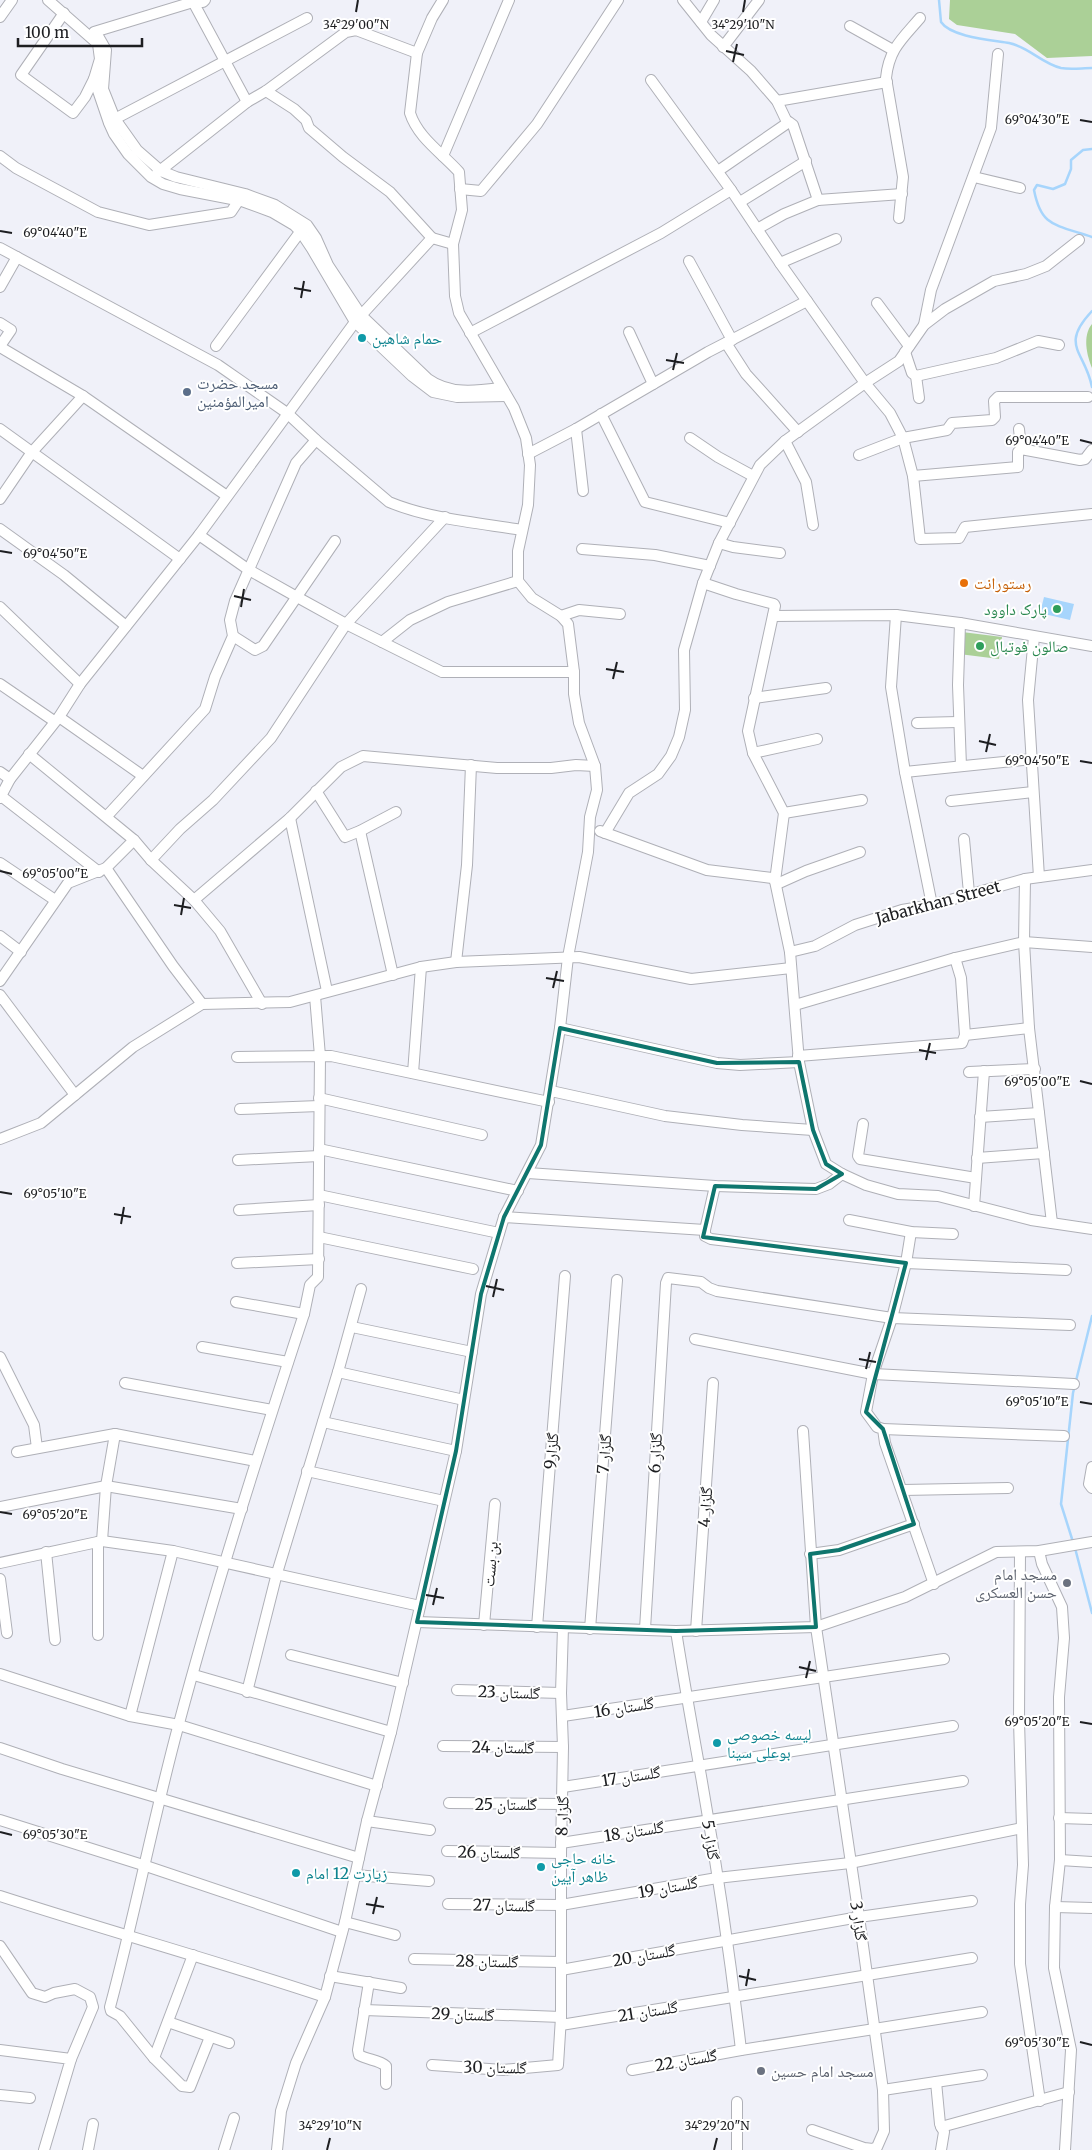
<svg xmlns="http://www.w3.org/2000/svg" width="1092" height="2150" viewBox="0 0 1092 2150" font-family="Merriweather,'Noto Naskh Arabic',serif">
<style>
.green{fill:#abd097}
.water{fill:#a7d5fc}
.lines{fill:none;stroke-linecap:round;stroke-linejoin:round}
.stream{stroke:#a7d5fc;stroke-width:2.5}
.minor-casing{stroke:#afb0b7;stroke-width:12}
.minor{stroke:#fff;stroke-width:10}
.marked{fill:none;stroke:#0f766e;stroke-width:4;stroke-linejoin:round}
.ticks{fill:none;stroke:#1d1e21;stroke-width:2}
.culture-dot{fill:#0f9aa8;stroke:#fff;stroke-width:2}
.service-dot{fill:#5c6f8a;stroke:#fff;stroke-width:2}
.food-dot{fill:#e8710a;stroke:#fff;stroke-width:2}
.leisure-dot{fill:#2e9e5b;stroke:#fff;stroke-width:2}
.worship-dot{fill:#6b7280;stroke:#fff;stroke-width:2}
.labels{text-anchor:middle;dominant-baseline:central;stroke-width:4;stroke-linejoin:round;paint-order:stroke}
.culture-label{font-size:16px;fill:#0d838f;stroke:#fff;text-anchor:start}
.service-label{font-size:16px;fill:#4e5e75;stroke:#fff;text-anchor:start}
.food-label{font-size:16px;fill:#c56008;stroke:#fff;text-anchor:start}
.leisure-label{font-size:16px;fill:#27864d;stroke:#fff;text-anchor:end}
.street-label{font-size:16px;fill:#1d1e21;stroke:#fff}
.worship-label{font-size:16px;fill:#5b616d;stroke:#fff;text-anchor:end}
.ticks-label{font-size:12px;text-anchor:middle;fill:#1d1e21;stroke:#fff;stroke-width:4;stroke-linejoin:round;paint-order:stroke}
</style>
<rect width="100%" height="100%" fill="#f0f1f9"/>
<g class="green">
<path d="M950,0h142v56l-45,2 -32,-24 -58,-9 -8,-6z"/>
<path d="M1092,324v44c-5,-12 -10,-32 0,-44z"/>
<path d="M962,632l40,5 -3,22 -40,-5z"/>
</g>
<path class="water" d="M1044,597l30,7 -4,16 -30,-7z"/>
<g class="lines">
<g class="stream">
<path d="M939,0l2,22c10,15 50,18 68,21 20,4 32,20 52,25 10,2 21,0 31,0"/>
<path d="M1092,149l-9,1 -12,10v9l-6,15 -12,5 -16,-4 -3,5c7,36 19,34 58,47"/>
<path d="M1092,311c-33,35 -7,40 0,76"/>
<path d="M1073,1542l-12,-38 12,-111 19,-77"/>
<path d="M1075,1548l17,65"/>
</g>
<defs>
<g id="minor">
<path d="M48,0l50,44 2,15 -6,20 15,44 5,11 14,20 23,23 12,7 17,5 62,12 30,11 22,13 6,6 12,18 43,73 57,54 21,16 24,5 49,-1"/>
<path d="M192,0l55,102"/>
<path d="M683,0l28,35 40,36 26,30 10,21"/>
<path d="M64,13l-43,62 52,38 12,-16 9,-18 2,-1"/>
<path d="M0,17l12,-17"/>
<path d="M701,22l13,-22"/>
<path d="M850,26l43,24"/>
<path d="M94,32l99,-30h10l2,-2"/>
<path d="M98,36l8,14 -3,39 12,30 22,31 24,21 15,6 69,17 30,11 32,20 9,13 12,27 33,50 67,64c22,16 49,12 73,9"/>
<path d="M723,47l36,-47"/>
<path d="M651,80l80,110 49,73 85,120 25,30 13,25 10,38 7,63 39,-1 6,-11 127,-13"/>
<path d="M266,91l28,18 12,11 3,8 34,29 47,35 42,46"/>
<path d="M777,101l110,-19"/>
<path d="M109,122l198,-104"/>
<path d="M0,156l16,12 82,44 51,13 82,-13 8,-12"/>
<path d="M443,156l66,-156"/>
<path d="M718,171l71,-49 4,3 25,75"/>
<path d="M157,173l90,-71 19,-11 80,-59 10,-2 61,23"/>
<path d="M974,177l46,11"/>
<path d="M460,189l21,2 56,-67 81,-124"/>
<path d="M740,202l66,-41"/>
<path d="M899,218l4,-41 -17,-99c3,-29 16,-39 34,-60"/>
<path d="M757,229l27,-15 34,-14 84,-6"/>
<path d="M0,248l218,117 69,48 29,27 73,62c41,17 90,21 133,28"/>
<path d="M689,261l43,79"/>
<path d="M780,263l56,-24"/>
<path d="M0,287l17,-30"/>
<path d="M877,303l32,43"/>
<path d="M0,323l11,7 -11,16"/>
<path d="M924,325l7,-35 60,-162 7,-74"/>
<path d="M629,332l24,52"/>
<path d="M470,333l191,-100 70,-43"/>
<path d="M726,343l20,31 52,58"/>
<path d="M216,346l87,-118"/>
<path d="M0,347l83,49 144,100"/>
<path d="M905,352l7,21 4,3 3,22"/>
<path d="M916,376l80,-18 42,-17 21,4"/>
<path d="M601,414l44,88 85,21"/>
<path d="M0,429l180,130"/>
<path d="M576,429l7,62"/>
<path d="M1019,429l2,20"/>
<path d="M690,438l28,19 35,19"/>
<path d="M785,441l21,41 7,43"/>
<path d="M528,454l48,-25 132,-77 99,-51"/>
<path d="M859,455l44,-17 44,-8 5,-7 40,-3 3,-3 -1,-16 4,-4h90"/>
<path d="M913,476l105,-9v-15l3,-3 59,11 5,-1 7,-9"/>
<path d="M0,499l32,-47 51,-56"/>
<path d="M0,529l64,46 62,51"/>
<path d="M199,535l50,35 48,27 49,27 96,48h132"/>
<path d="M719,543l14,4 47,6"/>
<path d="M582,549l73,6 55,11"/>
<path d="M703,583l33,11 38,10 1,2 -27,125 5,22 31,60 -9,68"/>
<path d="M0,607l80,77"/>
<path d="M896,615l-5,72 14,85 27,133"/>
<path d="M561,616l18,-6 41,4"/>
<path d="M773,616l123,-1 64,8 132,23"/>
<path d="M960,623l-2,62 3,81"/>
<path d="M233,636l22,14 8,-4 72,-105"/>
<path d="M1034,637l-6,63 11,177"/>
<path d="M382,642l28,-22 38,-18 70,-21"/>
<path d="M0,684l54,37"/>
<path d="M754,698l72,-10"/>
<path d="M59,717l84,59"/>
<path d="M917,723l41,-1"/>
<path d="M753,753l64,-14"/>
<path d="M29,754l105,86 17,20 43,40 26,31 42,73"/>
<path d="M0,772l10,7"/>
<path d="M905,772l127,-13"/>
<path d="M316,791l29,46 15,-6 36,-19"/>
<path d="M1,796l98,76"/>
<path d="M0,798l10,-19 49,-62 21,-33 119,-149 156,-213 77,-84 21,6"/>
<path d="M951,801l82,-9"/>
<path d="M784,813l78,-13"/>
<path d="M107,816l98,-107 10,-32 18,-41 -3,-16 5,-19 61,-138 20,-23"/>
<path d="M290,818l37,173"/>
<path d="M360,831l33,144"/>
<path d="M600,831l107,39 65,8 3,3 15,71 9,110 14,68 13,34 16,10 24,11 32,9 40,2 93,24 61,9"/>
<path d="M605,833l24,-40 29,-19 13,-18 8,-19 6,-27 -1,-60 19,-67 16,-40 41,-78 25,-24 80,-58 34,-22 25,-36 21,-16 49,-28 32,-7 20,-8 33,-26"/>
<path d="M964,839l5,54"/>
<path d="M151,860l29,-31 33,-29 58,-62 75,-114 99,-107"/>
<path d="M0,863l55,37"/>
<path d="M106,868l67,98 29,38"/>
<path d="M1025,879l-1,63 5,86 23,195"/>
<path d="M777,884l29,-13 54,-19"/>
<path d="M194,900l96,-82 51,-51 22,-11 134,12h54l25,-3 19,1"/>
<path d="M0,936l21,16"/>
<path d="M790,952l25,-6 40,-21 47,-15 30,-5 93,-26 67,-9"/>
<path d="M456,962l11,-97 4,-100"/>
<path d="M0,981l68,-98 38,-15 28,-28"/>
<path d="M0,995l75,100"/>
<path d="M795,1005l160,-47 69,-16 68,5"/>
<path d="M560,1028l157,35 23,2 59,-3"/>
<path d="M965,1035l64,-7"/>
<path d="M798,1056l164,-13 3,-8 -4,-57 -6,-20"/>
<path d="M237,1057l94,-1 218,46"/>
<path d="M969,1072l66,-3"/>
<path d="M413,1073l8,-106"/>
<path d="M551,1091l114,25 77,9 71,5"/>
<path d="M319,1098l163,37"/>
<path d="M240,1109l79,-3"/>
<path d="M980,1117l59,-4"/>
<path d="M863,1124l-5,32 2,3 116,19"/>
<path d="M0,1139l41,-16 92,-76 69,-43 88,-2 131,-35 35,-5 123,-5 112,22 100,-11"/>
<path d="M319,1149l199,42"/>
<path d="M977,1158l67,-5"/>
<path d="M238,1160l81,-4"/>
<path d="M528,1173l187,13 101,3 13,-5 13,-10"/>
<path d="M715,1186l-10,44v6l6,3 195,24 160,7"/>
<path d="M319,1195l180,38"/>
<path d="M974,1206l10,-135"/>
<path d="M239,1210l80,-5"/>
<path d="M504,1217l201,13"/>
<path d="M849,1220l62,12 42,2"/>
<path d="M911,1232l-5,31 -14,55 -19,56 -7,38 11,15 6,2 2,14 49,141"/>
<path d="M319,1237l154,32"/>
<path d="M237,1263l82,-4"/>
<path d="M236,1302l68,12"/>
<path d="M352,1327l120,25"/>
<path d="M695,1339l178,35 201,10"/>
<path d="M202,1347l86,15"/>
<path d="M0,1357l34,68 3,23"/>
<path d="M338,1372l126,28"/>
<path d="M125,1383l147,27"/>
<path d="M323,1422l133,29"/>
<path d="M883,1429l181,7"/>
<path d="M803,1431l13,196 43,290 24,173 1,41 -7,16 -4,2 -9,-1 -52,-18"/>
<path d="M17,1452l98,-18 141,27"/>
<path d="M1092,1467l-3,17 3,4"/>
<path d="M307,1471l137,30"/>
<path d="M903,1490l105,-2"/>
<path d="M0,1507l106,-21 136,23"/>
<path d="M102,1541l4,-55 9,-52"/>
<path d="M1039,1551l3,13 20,43 2,31 -5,59 1,163 -5,47 -1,61 17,82 -6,100"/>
<path d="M46,1552l9,88"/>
<path d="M1020,1552l-1,168 4,145 -3,39v60l20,137"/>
<path d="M810,1554l29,-4 75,-26"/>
<path d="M0,1563l102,-22 71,10 247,55"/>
<path d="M0,1579l7,54"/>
<path d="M417,1622l259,9 140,-4 89,-30 91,-45 43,-1 53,-9"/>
<path d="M484,1625l11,-121"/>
<path d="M537,1627l28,-351"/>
<path d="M590,1629l27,-349"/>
<path d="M645,1629l21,-346 2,-5 33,4 8,6 8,3 175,27 178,7"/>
<path d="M676,1631c7,45 15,89 23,134 17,94 31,190 42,285"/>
<path d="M696,1631l17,-248"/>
<path d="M98,1635v-93"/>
<path d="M291,1655l112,28"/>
<path d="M0,1674l130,42 49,9 198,61"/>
<path d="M194,1675l197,57"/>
<path d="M457,1690l104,3"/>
<path d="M247,1692l30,-119 61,-201 23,-83"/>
<path d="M130,1716l43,-165"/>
<path d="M563,1716l381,-57"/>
<path d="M443,1746l120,1"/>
<path d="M0,1748l62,21 297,89"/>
<path d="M563,1787l390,-61"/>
<path d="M449,1803l113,1"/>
<path d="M1059,1818l33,1"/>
<path d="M0,1820l146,46 196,66"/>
<path d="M367,1821l63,9"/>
<path d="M561,1843l402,-62"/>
<path d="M447,1851l114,2"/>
<path d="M1060,1860l32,2"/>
<path d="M355,1875l74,6"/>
<path d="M0,1896c108,35 217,65 325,101"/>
<path d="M448,1904l113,1 156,-27 133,-15 172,-35"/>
<path d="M1055,1907l37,1"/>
<path d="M345,1922l50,13"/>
<path d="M0,1946l32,47 13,4 9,-4 21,-4 15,8 3,10 -22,52"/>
<path d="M414,1959l146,3"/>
<path d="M561,1970l298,-53 113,-16"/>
<path d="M330,1976l71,12"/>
<path d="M369,1982l-11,68 1,5c9,5 20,5 27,11v18"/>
<path d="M364,2010l197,7"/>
<path d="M168,2022l61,21"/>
<path d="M561,2025l411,-67"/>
<path d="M210,2037l-20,50 -8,-1 -28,-28 -34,-42 -9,-5 -1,-4c25,-93 43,-187 68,-280 37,-139 81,-276 126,-413l6,-29 8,-8 2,-221 -5,-60"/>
<path d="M0,2050l71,9 -27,91"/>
<path d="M154,2058l39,-103"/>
<path d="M432,2065l71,5 55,-5 3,-48v-164l2,-106 -2,-54 2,-66"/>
<path d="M632,2070l109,-20 241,-38"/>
<path d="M936,2082l4,42 4,8 -3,18"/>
<path d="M883,2090l99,-15"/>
<path d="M0,2095l30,3"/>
<path d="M737,2102v48"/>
<path d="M941,2127l128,-35"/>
<path d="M88,2150l5,-26"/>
<path d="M224,2150l10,-32"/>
<path d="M277,2150l4,-39 15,-48 29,-66 20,-75 22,-101 24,-89 65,-281 25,-157 23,-77 37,-72 19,-117 8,-71 20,-105 2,-35 7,-27 -2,-24 -16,-43 -5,-29v-22l-6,-48 -7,-8 -29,-18 -14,-17v-30l10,-46 2,-40 -4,-27 -12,-30 -55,-95 -4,-17 -2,-52 9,-34 -3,-38c-17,-19 -41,-34 -49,-59l7,-60 15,-35 11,-18"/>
</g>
</defs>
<use href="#minor" class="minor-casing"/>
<use href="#minor" class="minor"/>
</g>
<path class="marked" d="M560,1028l157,35 82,-1 14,68 13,34 16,10 -26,15 -101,-3 -12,51 203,26 -40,149 17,17 31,95 -75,26 -29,4 6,73 -140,4 -259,-9 39,-171 25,-157 23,-77 37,-72z"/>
<path class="ticks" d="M356,12l2,-12M743,12l2,-12M726,51l18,4M733,62l4,-18M1080,120l12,2M0,231l12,2M294,288l17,3M301,298l3,-17M666,360l18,3M673,370l4,-17M1080,440l12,3M0,551l12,2M234,596l17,4M241,607l3,-18M606,669l18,3M613,679l4,-17M979,741l17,4M986,752l4,-18M1080,761l12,2M0,871l12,3M174,905l17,3M181,915l3,-17M546,978l18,3M553,988l4,-17M919,1050l17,3M926,1060l4,-17M1080,1081l12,3M0,1192l12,2M114,1214l17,3M121,1224l3,-17M486,1286l18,4M493,1297l4,-18M859,1359l17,3M866,1369l4,-17M1080,1402l12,2M0,1512l12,2M426,1595l18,3M433,1605l4,-17M799,1667l17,4M806,1678l4,-17M1080,1722l12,2M0,1832l12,3M366,1904l18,3M373,1914l4,-17M739,1976l17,4M746,1986l3,-17M1080,2042l12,3M327,2150l3,-12M714,2150l3,-12"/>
<g class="culture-dot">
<circle cx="362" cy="338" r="5"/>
<circle cx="717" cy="1743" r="5"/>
<circle cx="541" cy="1867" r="5"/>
<circle cx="296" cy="1873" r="5"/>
</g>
<circle class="service-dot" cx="187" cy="392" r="5"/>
<circle class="food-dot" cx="964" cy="583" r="5"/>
<g class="leisure-dot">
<circle cx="1057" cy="609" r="5"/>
<circle cx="980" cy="646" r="5"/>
</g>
<g class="worship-dot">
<circle cx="1067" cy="1583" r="5"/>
<circle cx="761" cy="2071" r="5"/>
</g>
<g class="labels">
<g class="culture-label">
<text x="372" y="338">حمام شاهین</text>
<text x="727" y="1734">لیسه خصوصی<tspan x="727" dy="18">بوعلی سینا</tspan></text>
<text x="551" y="1858">خانه حاجی<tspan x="551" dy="18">ظاهر آیین</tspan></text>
<text x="306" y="1873">زیارت 12 امام</text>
</g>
<g class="service-label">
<text x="197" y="383">مسجد حضرت<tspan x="197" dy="18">امیرالمؤمنین</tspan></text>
</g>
<g class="food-label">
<text x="974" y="583">رستورانت</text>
</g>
<g class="leisure-label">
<text x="1047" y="609">پارک داوود</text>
<text x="990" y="646" text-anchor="start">صالون فوتبال</text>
</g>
<g class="street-label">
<text transform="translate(938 902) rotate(-15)">Jabarkhan Street</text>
<text transform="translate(551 1451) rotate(-85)">گلزار9</text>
<text transform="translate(655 1453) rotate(-87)">گلزار 6</text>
<text transform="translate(604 1454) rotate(-86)">گلزار 7</text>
<text transform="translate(705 1507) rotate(-86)">گلزار 4</text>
<text transform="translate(490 1564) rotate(-85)">بن بست</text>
<text transform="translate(509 1692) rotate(2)">گلستان 23</text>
<text transform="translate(624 1707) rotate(-9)">گلستان 16</text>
<text transform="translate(503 1747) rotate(1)">گلستان 24</text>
<text transform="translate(631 1776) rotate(-9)">گلستان 17</text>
<text x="506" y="1804">گلستان 25</text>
<text transform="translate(562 1816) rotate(-88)">گلزار 8</text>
<text transform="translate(634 1831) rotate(-9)">گلستان 18</text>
<text transform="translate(711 1840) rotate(81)">گلزار 5</text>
<text transform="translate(489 1852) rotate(1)">گلستان 26</text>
<text transform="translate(668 1887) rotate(-10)">گلستان 19</text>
<text transform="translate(504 1905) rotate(1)">گلستان 27</text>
<text transform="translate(859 1921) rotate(82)">گلزار 3</text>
<text transform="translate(644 1955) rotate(-10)">گلستان 20</text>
<text transform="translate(487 1961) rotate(1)">گلستان 28</text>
<text transform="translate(648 2011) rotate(-9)">گلستان 21</text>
<text transform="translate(463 2014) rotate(2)">گلستان 29</text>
<text transform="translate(686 2060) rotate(-10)">گلستان 22</text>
<text transform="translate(495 2067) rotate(1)">گلستان 30</text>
</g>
<g class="worship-label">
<text x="1057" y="1574">مسجد امام<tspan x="1057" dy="18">حسن العسکری</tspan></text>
<text x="771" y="2071" text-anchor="start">مسجد امام حسین</text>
</g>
</g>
<g class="ticks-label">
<text x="356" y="29">34°29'00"N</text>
<text x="743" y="29">34°29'10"N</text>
<text x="1037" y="124">69°04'30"E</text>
<text x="55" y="237">69°04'40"E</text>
<text x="1037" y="445">69°04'40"E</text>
<text x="55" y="558">69°04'50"E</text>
<text x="1037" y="765">69°04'50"E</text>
<text x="55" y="878">69°05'00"E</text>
<text x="1037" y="1086">69°05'00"E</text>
<text x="55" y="1198">69°05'10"E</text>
<text x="1037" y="1406">69°05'10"E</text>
<text x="55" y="1519">69°05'20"E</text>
<text x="1037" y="1726">69°05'20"E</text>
<text x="55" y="1839">69°05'30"E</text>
<text x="1037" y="2047">69°05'30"E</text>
<text x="330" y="2130">34°29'10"N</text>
<text x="717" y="2130">34°29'20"N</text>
</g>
<path d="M18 38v8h124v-8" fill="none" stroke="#1d1e21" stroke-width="2.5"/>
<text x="25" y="38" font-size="15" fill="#1d1e21" stroke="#ffffff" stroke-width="4" paint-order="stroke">100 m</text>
</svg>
